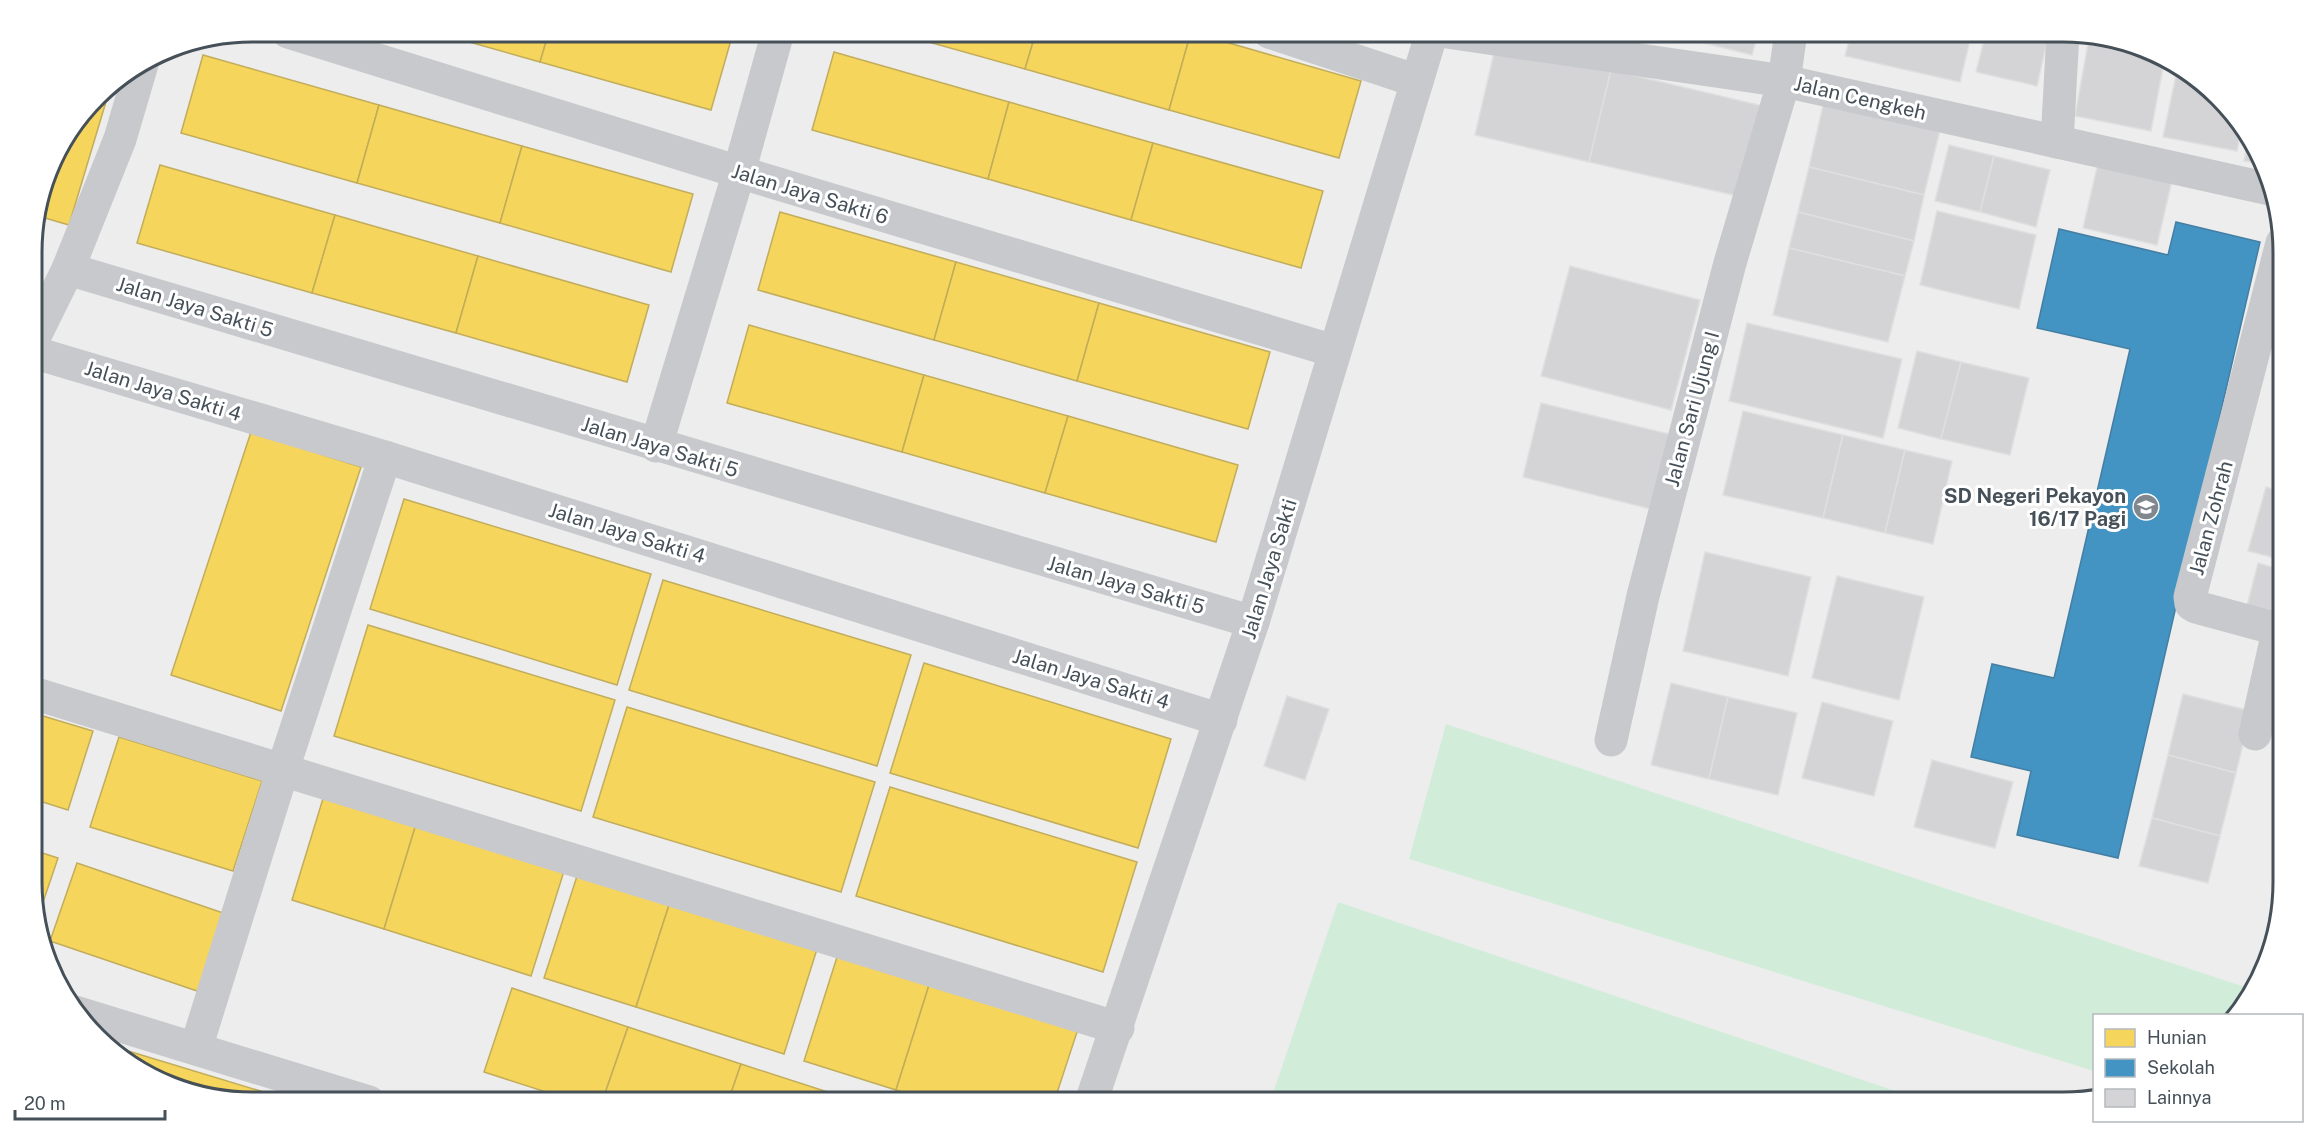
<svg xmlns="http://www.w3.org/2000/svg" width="2315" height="1134" viewBox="0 0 2315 1134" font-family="'Public Sans',sans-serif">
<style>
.green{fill:#d1edda}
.homes{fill:#f6d55c;stroke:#c1ad5b;stroke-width:1.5}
.schools{fill:#4393c3;stroke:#447fa3;stroke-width:1.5}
.building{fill:#d4d4d6;stroke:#dfdfe0;stroke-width:1.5}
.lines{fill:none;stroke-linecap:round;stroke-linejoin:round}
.minor{stroke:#c7c9cc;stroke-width:33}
.labels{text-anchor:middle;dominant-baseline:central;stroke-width:6;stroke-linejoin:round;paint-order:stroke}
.street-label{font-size:20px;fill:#455059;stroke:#fff}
.poi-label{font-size:20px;font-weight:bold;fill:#455059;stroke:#fff;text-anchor:end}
.rim{fill:none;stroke:#455059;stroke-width:3}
</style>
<rect width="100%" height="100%" fill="#eeeded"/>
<g class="green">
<path d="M1446,724l808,266 -17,25 -143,1v55l-685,-212z"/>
<path d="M1338,902l590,200h-658z"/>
</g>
<g class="homes">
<path d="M434,32h115l-9,30z"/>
<path d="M549,32h179l5,1 -22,77 -171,-48z"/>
<path d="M893,32h143l-11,37z"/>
<path d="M1036,32h155l-22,78 -144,-41z"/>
<path d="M1191,32l170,49 -22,77 -170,-48z"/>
<path d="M834,52l175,50 -21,77 -176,-49z"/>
<path d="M203,55l176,50 -22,78 -176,-50z"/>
<path d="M111,84l-6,21 -11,-3 12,-16z"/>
<path d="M94,102l11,3 -36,120 -31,-9 16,-61z"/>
<path d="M1009,102l144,41 -22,77 -143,-41z"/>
<path d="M379,105l143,41 -22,77 -143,-40z"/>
<path d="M1153,143l170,48 -22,77 -170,-48z"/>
<path d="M522,146l171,48 -22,78 -171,-49z"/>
<path d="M160,165l175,50 -23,78 -175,-50z"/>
<path d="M780,212l176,50 -22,78 -176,-50z"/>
<path d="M335,215l143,41 -22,77 -144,-40z"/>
<path d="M478,256l171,49 -22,77 -171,-49z"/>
<path d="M956,262l143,41 -22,78 -143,-41z"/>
<path d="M1099,303l171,49 -22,77 -171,-48z"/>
<path d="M749,325l175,50 -22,77 -175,-49z"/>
<path d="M924,375l144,41 -23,77 -143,-41z"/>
<path d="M1068,416l170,49 -22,77 -171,-49z"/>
<path d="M251,432l110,35 -80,244 -110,-36z"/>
<path d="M404,499l247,75 -34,111 -247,-76z"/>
<path d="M663,580l248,75 -34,111 -248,-76z"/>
<path d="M368,625l247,75 -34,111 -247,-75z"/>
<path d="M924,663l247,76 -33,109 -248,-75z"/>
<path d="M627,707l248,75 -34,110 -248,-75z"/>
<path d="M33,713l60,18 -25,79 -35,-11z"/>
<path d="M119,737l143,44 -29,90 -143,-44z"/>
<path d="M890,787l247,75 -34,110 -247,-76z"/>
<path d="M325,792l92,29 -33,108 -92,-29z"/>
<path d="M417,821l148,47 -34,108 -147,-47z"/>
<path d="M33,850l25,8 -21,62 -4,-9z"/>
<path d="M77,863l149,51 -26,78 -150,-51z"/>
<path d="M579,870l92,29 -35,108 -92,-29z"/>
<path d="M671,899l147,47 -34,108 -148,-47z"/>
<path d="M838,954l92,28 -34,108 -92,-29z"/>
<path d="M930,982l148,47 -24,73h-121l-37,-12z"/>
<path d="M512,988l116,39 -26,75h-25l-93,-30z"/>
<path d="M628,1027l113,37 -13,38h-126z"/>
<path d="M115,1047l165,50 -2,5h-26l-97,-22z"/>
<path d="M741,1064l99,32 -2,6h-110z"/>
<path d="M840,1096l19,6h-21z"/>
</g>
<path class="schools" d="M2176,222l84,20 -142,616 -101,-23 14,-64 -60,-14 21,-93 62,14 76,-329 -93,-21 22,-99 109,26z"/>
<g class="building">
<path d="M1660,32h98l-6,23z"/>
<path d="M1851,32h121l-12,50 -115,-26z"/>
<path d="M1986,32h63l-12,54 -61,-14z"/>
<path d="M2089,38l71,16 5,3 -14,74 -76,-15z"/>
<path d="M1496,44l115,26 -22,92 -114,-27z"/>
<path d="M2178,66l30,20 34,39 -5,26 -74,-14z"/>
<path d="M1611,70l152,36 -21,91 -153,-35z"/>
<path d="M1824,101l116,29 -16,65 -115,-28z"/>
<path d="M2249,136l10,27 -15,-2z"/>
<path d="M1949,145l45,11 -14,56 -45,-11z"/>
<path d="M1994,156l56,14 -14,57 -56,-15z"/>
<path d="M2099,159l74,17 -16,69 -74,-17z"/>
<path d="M1809,167l115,28 -10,46 -116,-29z"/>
<path d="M1937,211l99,24 -17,74 -99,-24z"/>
<path d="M1798,212l116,29 -9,35 -116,-28z"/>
<path d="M1789,248l116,28 -17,66 -115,-27z"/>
<path d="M1570,266l130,34 -29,110 -130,-34z"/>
<path d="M1747,323l155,36 -19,79 -154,-37z"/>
<path d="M1917,351l44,11 -20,77 -43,-11z"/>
<path d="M1961,362l68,16 -19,77 -69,-16z"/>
<path d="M1541,403l136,33 -18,75 -136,-34z"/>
<path d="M1743,411l100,24 -20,83 -100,-23z"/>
<path d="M1843,435l62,15 -20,83 -62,-15z"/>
<path d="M1905,450l47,11 -19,83 -48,-11z"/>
<path d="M2266,487l16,5 1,68 -35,-9z"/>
<path d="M1705,552l106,25 -23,99 -105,-25z"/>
<path d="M2258,563l25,7v50l-37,-10z"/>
<path d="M1837,576l87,21 -25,103 -87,-22z"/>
<path d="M1671,683l57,14 -19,82 -58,-14z"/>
<path d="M2183,694l68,17 -15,62 -68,-18z"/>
<path d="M1287,696l42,13 -24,71 -41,-14z"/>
<path d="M1728,697l69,16 -19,82 -69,-16z"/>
<path d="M1822,702l71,19 -19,75 -72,-18z"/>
<path d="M2168,755l68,18 -16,63 -68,-18z"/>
<path d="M1932,760l81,22 -18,66 -81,-21z"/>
<path d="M2152,818l68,18 -12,47 -69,-17z"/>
</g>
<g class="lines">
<g class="minor">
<path d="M288,32l451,140 595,179"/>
<path d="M1269,32l148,49"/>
<path d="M1447,32l337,49 485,108"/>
<path d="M2057,142l6,-110"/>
<path d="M68,269l1185,353"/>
<path d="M32,342l36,-73 52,-130 22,-75"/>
<path d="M32,352l353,105 836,263"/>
<path d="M656,446l83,-274 39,-140"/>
<path d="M33,693l1085,335"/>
<path d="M2255,734l22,-98 -11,-10 -70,-19 -5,-3 -1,-7 92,-354"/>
<path d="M1611,740l32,-144 87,-333 54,-182 7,-49"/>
<path d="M75,1012l294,90"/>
<path d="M196,1048l87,-279 102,-312"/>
<path d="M1091,1102l162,-480 179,-590"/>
</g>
</g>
<defs>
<symbol id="school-disc" viewBox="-11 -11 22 22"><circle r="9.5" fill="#80878d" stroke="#fff"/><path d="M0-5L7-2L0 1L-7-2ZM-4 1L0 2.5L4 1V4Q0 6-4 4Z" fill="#fff"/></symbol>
</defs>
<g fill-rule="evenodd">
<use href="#school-disc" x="2131" y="492" width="30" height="30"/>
</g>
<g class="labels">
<g class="street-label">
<text transform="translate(1860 98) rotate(13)">Jalan Cengkeh</text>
<text transform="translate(810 194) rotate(17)">Jalan Jaya Sakti 6</text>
<text transform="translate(195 307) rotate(17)">Jalan Jaya Sakti 5</text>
<text transform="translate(163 391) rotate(17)">Jalan Jaya Sakti 4</text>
<text transform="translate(1692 409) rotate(-75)">Jalan Sari Ujung I</text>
<text transform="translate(660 447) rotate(17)">Jalan Jaya Sakti 5</text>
<text transform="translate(2211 518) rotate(-75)">Jalan Zohrah</text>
<text transform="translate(627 533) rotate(17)">Jalan Jaya Sakti 4</text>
<text transform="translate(1269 569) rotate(-73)">Jalan Jaya Sakti</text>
<text transform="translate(1126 585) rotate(16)">Jalan Jaya Sakti 5</text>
<text transform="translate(1091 679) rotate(17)">Jalan Jaya Sakti 4</text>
</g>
<g class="poi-label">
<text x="2126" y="496">SD Negeri Pekayon<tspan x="2126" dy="23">16/17 Pagi</tspan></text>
</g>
</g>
<path d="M0 0H2315V1134H0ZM252 42H2063A210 210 0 0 1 2273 252V882A210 210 0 0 1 2063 1092H252A210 210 0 0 1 42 882V252A210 210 0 0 1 252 42Z" fill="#fff" fill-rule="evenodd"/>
<path class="rim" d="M252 42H2063A210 210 0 0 1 2273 252V882A210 210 0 0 1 2063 1092H252A210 210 0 0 1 42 882V252A210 210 0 0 1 252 42Z"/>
<rect x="2093" y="1014" width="210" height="108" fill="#ffffff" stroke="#b5b9bd" stroke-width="1.5"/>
<rect x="2105" y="1029" width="30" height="18" fill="#f6d55c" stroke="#b5b9bd" stroke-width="1.5"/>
<text x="2147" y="1044" font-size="18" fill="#455059">Hunian</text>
<rect x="2105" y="1059" width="30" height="18" fill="#4393c3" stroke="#b5b9bd" stroke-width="1.5"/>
<text x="2147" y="1074" font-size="18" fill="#455059">Sekolah</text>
<rect x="2105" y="1089" width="30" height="18" fill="#d4d4d6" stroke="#b5b9bd" stroke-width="1.5"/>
<text x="2147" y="1104" font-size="18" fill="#455059">Lainnya</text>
<path d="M15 1110v9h150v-9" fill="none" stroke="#455059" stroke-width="3"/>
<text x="24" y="1110" font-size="18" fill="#455059" stroke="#ffffff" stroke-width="4.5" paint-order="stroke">20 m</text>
</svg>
